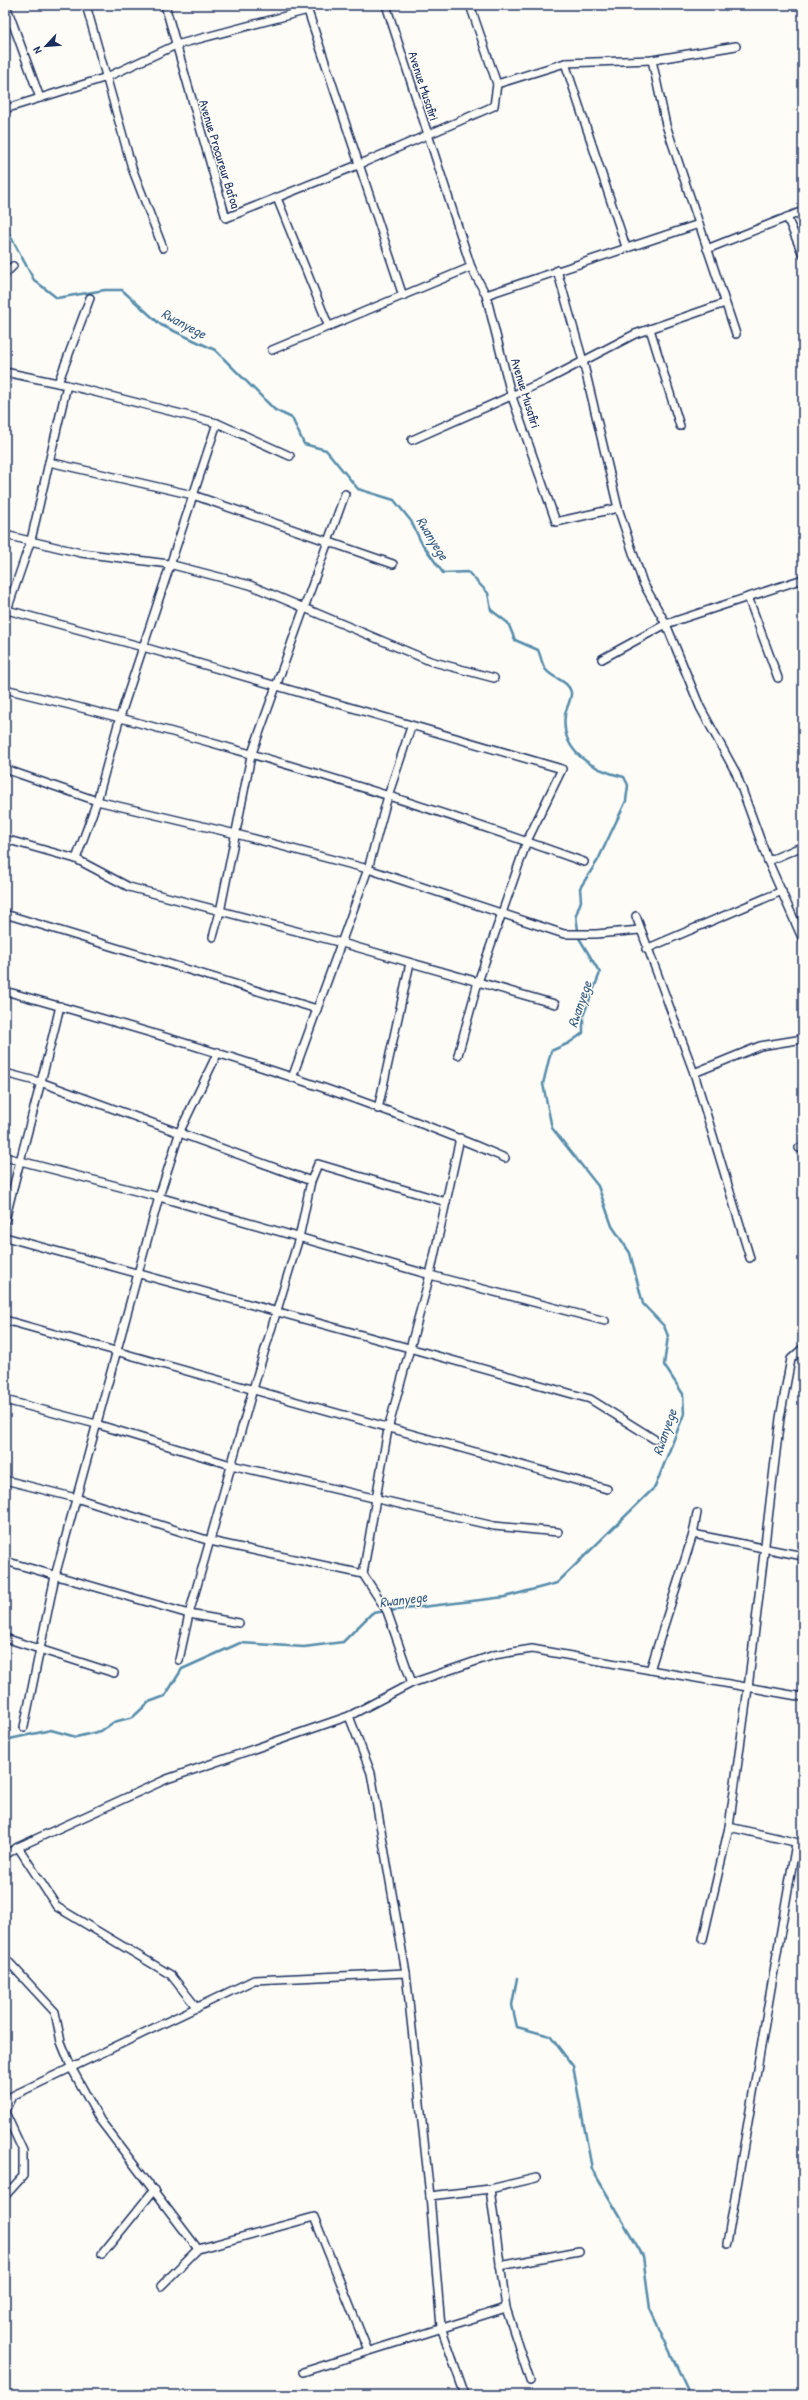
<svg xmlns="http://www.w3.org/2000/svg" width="808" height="2400" viewBox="0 0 808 2400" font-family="'Patrick Hand',sans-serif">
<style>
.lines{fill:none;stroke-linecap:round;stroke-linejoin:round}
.stream{stroke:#568caa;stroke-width:2.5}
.street-casing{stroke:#1b2f5e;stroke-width:10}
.street{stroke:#fdfcf7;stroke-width:7}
.labels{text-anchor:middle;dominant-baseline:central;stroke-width:3;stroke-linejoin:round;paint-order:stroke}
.street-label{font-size:13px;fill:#1b2f5e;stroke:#fdfcf7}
.water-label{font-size:14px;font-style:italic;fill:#395e84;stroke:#fdfcf7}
</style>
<rect width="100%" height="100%" fill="#fdfcf7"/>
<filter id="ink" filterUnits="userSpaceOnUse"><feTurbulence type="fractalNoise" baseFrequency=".025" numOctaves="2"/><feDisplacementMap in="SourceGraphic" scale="8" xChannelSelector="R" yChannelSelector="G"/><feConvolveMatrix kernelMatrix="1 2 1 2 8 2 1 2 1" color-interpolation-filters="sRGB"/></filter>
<g filter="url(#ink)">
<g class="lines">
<g class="stream">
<path d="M5,226l29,54 23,18 48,-8h17l39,35 54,25 60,60 17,8 12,26 22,6 32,39 36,11 17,21 10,21 22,31 25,-1 20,21 3,17 17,13 7,17 23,10c3,6 4,16 8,20 7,9 22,10 25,22 1,7 -5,16 -6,23 -5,37 28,55 59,62l4,8 -2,16 -28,59 -18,28 1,13 -5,14 3,23 21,35 -17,43v17l-14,10 -18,8 -8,33 9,44 46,58 14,40 18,27 13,51 21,22 4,10 -4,29 19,29 1,20 -29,73 -98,96 -52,14 -133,16 -29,29 -39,5 -64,-4 -58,26 -17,27 -16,6 -16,15 -19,5 -13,9 -25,6 -25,-7 -46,10"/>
<path d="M517,1978l-5,27 5,22 33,9 23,30 19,103 51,87 7,53 40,86"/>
</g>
<defs>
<g id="street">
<path d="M6,5l34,93"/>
<path d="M86,5l46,163 31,80"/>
<path d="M165,5l61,213 132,-53 136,-59 3,-22 68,-21 87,-3 84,-14"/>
<path d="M306,5l97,291"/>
<path d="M386,5l85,262 15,28 25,99 45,128 62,-14 25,75 23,41 34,83 36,66 32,88 35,79"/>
<path d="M470,5l27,79"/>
<path d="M803,5v1"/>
<path d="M652,60l14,65 70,209"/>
<path d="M565,63l61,184"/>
<path d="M5,109l102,-32 69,-32 132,-35"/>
<path d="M277,198l52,129"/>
<path d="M787,217l16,38"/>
<path d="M707,249l96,-38"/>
<path d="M557,270l26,91 35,147"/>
<path d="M5,274l8,-8"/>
<path d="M486,295l213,-71"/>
<path d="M650,329l30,97"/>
<path d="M272,350l199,-83"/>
<path d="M5,372l62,13 150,38 73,33"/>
<path d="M58,383l32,-85"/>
<path d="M412,440l135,-60 88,-46 90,-31"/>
<path d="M49,462l144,33 200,69"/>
<path d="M5,535l76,18 88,11 81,21 180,76 64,17"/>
<path d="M748,597l30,81"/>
<path d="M7,610l136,37 419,122 -35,72 -49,141 -20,73"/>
<path d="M5,616l26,-76 36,-155"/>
<path d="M602,659l64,-35 137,-45"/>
<path d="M5,689c196,47 390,105 579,173"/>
<path d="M5,769l92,32 139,33 132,35 196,65h32l44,-4"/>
<path d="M5,839l71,20 53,28 213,56 213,61"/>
<path d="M76,859l21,-58 23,-84 97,-294"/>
<path d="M768,861l35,-15"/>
<path d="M5,914l312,95"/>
<path d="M636,916l58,157 56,185"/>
<path d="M213,937l7,-25 31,-156 94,-262"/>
<path d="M646,949l136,-58"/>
<path d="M5,991c169,47 338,97 500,167"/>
<path d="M5,1073l38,10 268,98"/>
<path d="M694,1073l66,-27 43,-7"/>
<path d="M292,1078l76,-209 20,-73 23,-69"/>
<path d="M378,1109l32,-146"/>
<path d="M799,1148h4"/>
<path d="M5,1157l154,40 271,78 175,46"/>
<path d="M5,1221c17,-72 38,-142 55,-215"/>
<path d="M5,1237l404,111 181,51 64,40"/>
<path d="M5,1320l602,169"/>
<path d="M5,1400l91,24 135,41 263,61 64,6"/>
<path d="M5,1480l71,18 134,43 153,33"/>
<path d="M693,1534l110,22"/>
<path d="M5,1561l184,53 50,9"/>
<path d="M5,1638l109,35"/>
<path d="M179,1660l10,-46 64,-225 46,-151 12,-57 7,-17 128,38"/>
<path d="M650,1670l43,-136 4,-21"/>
<path d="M412,1683l-25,-72 -24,-37 25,-145 42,-154 30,-137"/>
<path d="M349,1716l22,57 35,200 24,223 11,131 24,68"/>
<path d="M24,1727l31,-151 104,-379 21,-66 38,-79"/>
<path d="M729,1827l74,17"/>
<path d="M18,1847l39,60 114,68 26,33"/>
<path d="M5,1855l13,-8 149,-68 182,-63 63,-33 82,-28 38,-6 271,48"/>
<path d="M703,1939l26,-112 19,-139 32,-270 11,-59 12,-11"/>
<path d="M5,1958l50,54 6,30 11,27 28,51 98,129"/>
<path d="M5,2111l7,-15 242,-116 152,-7"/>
<path d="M5,2112l18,39v25l-18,20"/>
<path d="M490,2189l16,119 24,73"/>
<path d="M430,2196l60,-7 46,-11"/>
<path d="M727,2244l69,-401"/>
<path d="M102,2254l52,-64"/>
<path d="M500,2266l79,-15"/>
<path d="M161,2286l37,-37 116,-32 54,134"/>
<path d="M303,2372l203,-64"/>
</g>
</defs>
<use href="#street" class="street-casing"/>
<use href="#street" class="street"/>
</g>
</g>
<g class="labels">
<g class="street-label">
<text transform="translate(424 86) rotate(72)">Avenue Musafiri</text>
<text transform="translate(220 154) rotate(73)">Avenue Procureur Bafoa</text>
<text transform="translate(526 393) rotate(73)">Avenue Musafiri</text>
</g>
<g class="water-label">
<text transform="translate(184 323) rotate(28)">Rwanyege</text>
<text transform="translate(433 538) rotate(58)">Rwanyege</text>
<text transform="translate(579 1004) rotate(-71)">Rwanyege</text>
<text transform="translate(664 1432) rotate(-71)">Rwanyege</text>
<text transform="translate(403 1599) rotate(-7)">Rwanyege</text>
</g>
</g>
<rect width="808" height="2400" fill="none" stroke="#fdfcf7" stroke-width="20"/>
<rect x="10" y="10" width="788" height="2380" fill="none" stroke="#1b2f5e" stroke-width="1.5" filter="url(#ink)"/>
<g transform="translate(46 46) rotate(244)" stroke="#fdfcf7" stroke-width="3" paint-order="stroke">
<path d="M0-3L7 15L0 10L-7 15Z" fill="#1b2f5e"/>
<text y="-6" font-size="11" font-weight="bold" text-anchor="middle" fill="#1b2f5e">N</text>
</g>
</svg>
